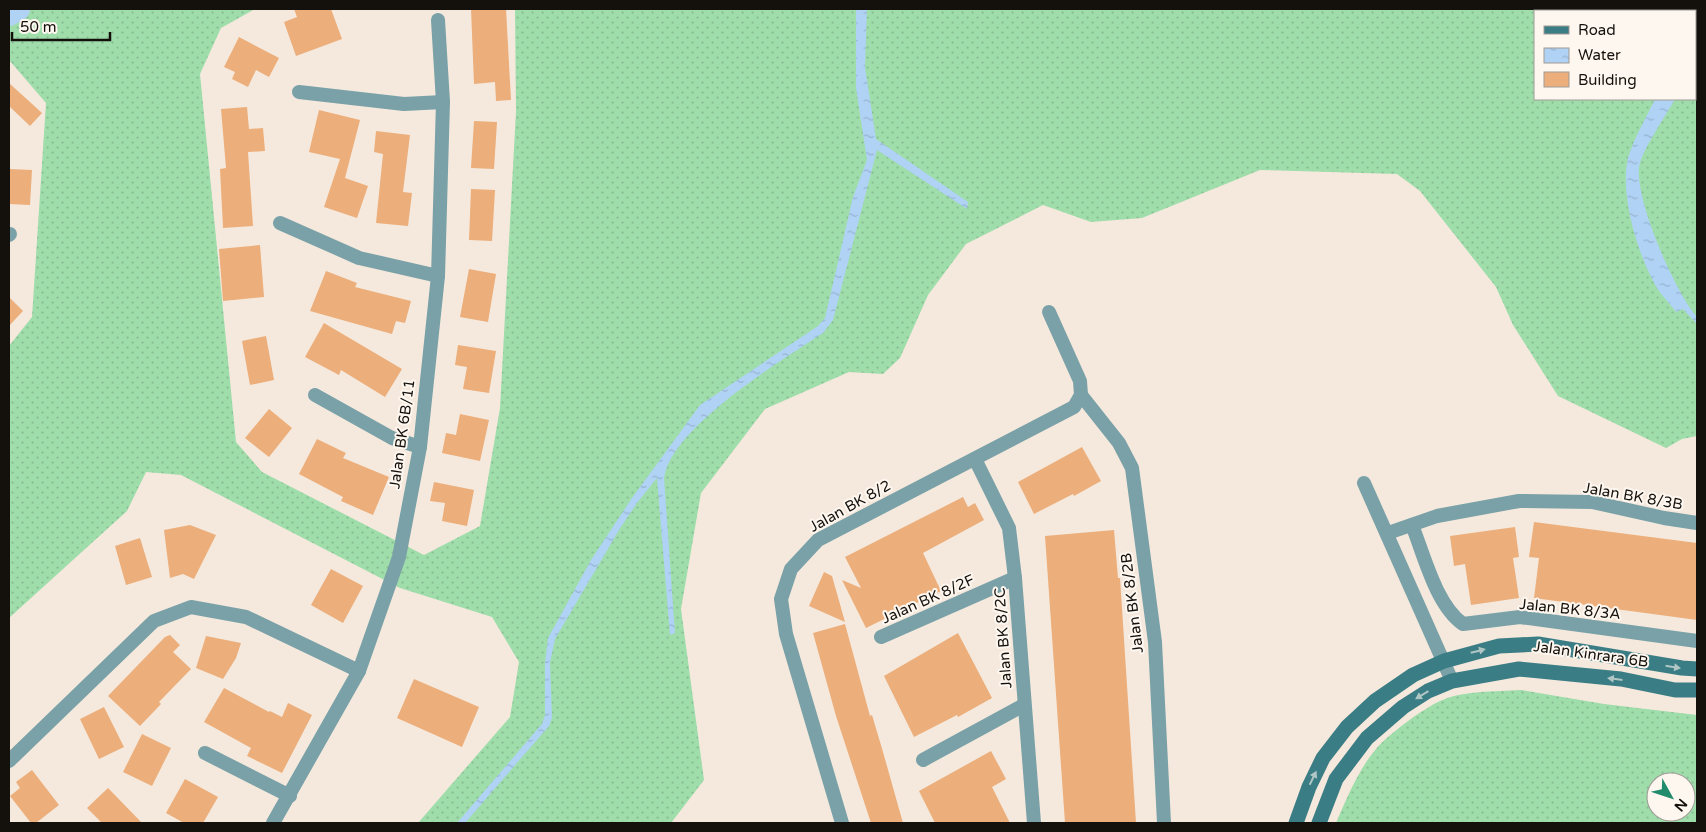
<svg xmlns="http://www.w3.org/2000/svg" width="1706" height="832" viewBox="0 0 1706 832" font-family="'Varela Round',sans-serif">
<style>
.grass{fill:url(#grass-dots);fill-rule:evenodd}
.water{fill:url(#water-ripples)}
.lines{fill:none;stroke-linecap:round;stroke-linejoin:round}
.river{stroke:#b0d2f4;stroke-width:24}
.building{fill:#ecae7a}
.street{stroke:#79a1a7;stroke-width:14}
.secondary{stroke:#3b7d85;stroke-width:15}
.oneway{fill:#b0c6c5}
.labels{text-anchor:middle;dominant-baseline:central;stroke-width:4;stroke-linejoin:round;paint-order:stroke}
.street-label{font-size:15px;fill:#14110c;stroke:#fef7f0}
</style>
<defs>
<pattern id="grass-dots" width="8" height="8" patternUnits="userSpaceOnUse" patternTransform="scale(1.25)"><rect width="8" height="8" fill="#9fddab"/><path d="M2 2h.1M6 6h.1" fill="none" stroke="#88bd92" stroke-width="1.8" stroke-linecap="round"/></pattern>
<pattern id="water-ripples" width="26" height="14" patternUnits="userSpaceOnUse" patternTransform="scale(1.25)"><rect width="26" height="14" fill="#b0d2f4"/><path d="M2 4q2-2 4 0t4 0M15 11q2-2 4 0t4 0" fill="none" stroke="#96b3d0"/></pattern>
</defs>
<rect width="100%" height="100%" fill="#f5e9dd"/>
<g class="grass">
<path d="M9,9h246l-34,19 -21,46 36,368 26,30 162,83 56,-29 20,-118 16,-297 -1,-102h1182v427l-15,3 -16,9 -108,-52 -45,-71 -17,-38 -76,-96 -23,-17 -137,-4 -118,48 -51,4 -48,-17 -77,39 -38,51 -28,63 -17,16 -34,-2 -84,37 -64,84 -20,116 23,171 -33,43h-253l92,-106 9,-55 -27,-45 -92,-29 -219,-113 -35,-3 -19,39 -118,107v-272l23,-29 14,-214 -37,-43zM1535,11h160v88h-160z"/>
<path d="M1521,690l83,14 93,11v108h-361c11,-25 22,-53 40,-74 13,-15 44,-38 62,-47 24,-12 57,-10 83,-12zM1656,782h30v30h-30z"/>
</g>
<g class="water">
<path d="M856,9h11l-2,58 11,72 92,63 -1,7 -90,-59 -44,170 -10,13c-42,28 -152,94 -159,145l11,155 -5,2 -13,-157 -20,25 -18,27 -64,109 -5,24 2,55 -3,8 -84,97h-8l85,-99 3,-9v-52l3,-25 43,-78 41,-62 68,-93 118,-79 7,-8 28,-121 14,-37 -11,-72z"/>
<path d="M1655,99h20c-10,18 -29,45 -35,64 -9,30 36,131 57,154v7l-14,-15 -7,3c-5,-7 -12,-14 -17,-21 -20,-31 -40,-96 -31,-133 6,-20 18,-40 27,-59z"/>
</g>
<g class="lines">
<path class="river" d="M9,14l9,-5"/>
</g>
<g class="building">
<path d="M294,9h37l11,30 -46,17 -12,-34 13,-5z"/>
<path d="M471,9h35l5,91 -15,1 -1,-19 -21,2z"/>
<path d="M239,37l40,21 -10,19 -13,-7 -8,17 -16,-8 3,-7 -11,-5z"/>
<path d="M9,83l33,30 -12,13 -21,-20z"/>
<path d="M247,107l2,22 14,-1 2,23 -17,1 5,74 -30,2 -3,-59 6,-1 -5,-59z"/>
<path d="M319,110l41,10 -15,58 23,8 -11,32 -33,-11 16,-48 -31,-7z"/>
<path d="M474,121l23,1 -3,47 -23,-1z"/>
<path d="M376,131l34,4 -7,57 9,1 -4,33 -32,-3 7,-69 -9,-2z"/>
<path d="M9,169l23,1 -2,35 -21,-1z"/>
<path d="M471,189l24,1 -3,51 -23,-1z"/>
<path d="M260,245l4,52 -41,4 -4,-52z"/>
<path d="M469,269l27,5 -8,48 -28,-5z"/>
<path d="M326,271l31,12 -2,4 56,14 -6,22 -9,-2 -4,13 -82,-23z"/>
<path d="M9,297l14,14 -14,15z"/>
<path d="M324,323l78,46 -17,28 -44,-27 -2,5 -34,-18z"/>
<path d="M266,336l8,44 -24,5 -8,-44z"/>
<path d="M458,345l38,6 -7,42 -26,-4 4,-22 -12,-2z"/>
<path d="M269,409l23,19 -23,29 -24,-19z"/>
<path d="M460,414l29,6 -9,41 -38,-8 4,-20 10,2z"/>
<path d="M317,439l29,14 -3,5 46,19 -16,38 -32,-14 2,-4 -44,-23z"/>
<path d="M1082,447l19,34 -27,15 -1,-2 -39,20 -16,-32z"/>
<path d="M434,482l40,8 -7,36 -25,-5 3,-18 -15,-2z"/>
<path d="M963,497l5,10 7,-4 9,17 -61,33 18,38 -75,37 -24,-48 19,8 -16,-31z"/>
<path d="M1534,522l163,21v77l-163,-22 5,-40 -10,-1z"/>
<path d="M190,525l26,10 -22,44 -11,-5 -13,4 -6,-48z"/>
<path d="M1515,527l4,30 -6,1 6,40 -48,7 -6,-41 -11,2 -4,-30z"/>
<path d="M1114,530l4,48h2l16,245h-71l-20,-287z"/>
<path d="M140,538l12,39 -26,8 -11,-39z"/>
<path d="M331,569l32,17 -20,37 -32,-18z"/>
<path d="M824,572l8,4 13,46 -36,-16z"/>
<path d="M845,624l25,92 2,-1 11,37 20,71h-32l-35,-107 -23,-83z"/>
<path d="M958,633l34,65 -34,19 -1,-2 -43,22 -30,-61z"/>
<path d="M170,635l10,10 -7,7 18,17 -32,33 2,2 -21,22 -32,-30 57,-59z"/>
<path d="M206,636l35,7 -5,15 -13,21 -27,-11z"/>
<path d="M414,679l65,28 -17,40 -65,-29z"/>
<path d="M224,688l45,24 1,-1 12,6 6,-14 24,12 -30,58 -35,-17 4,-8 -47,-26z"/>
<path d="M104,707l20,40 -25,12 -19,-40z"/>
<path d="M142,734l29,14 -19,38 -29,-14z"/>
<path d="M991,751l15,28 -14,8 18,36h-75l-16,-32z"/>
<path d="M32,770l27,35 -23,18h-5l-21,-27 10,-8 -4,-6z"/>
<path d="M185,779l33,18 -15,26h-19l-18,-10z"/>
<path d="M108,788l34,35h-40l-15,-15z"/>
</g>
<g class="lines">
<g class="street">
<path d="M299,92l105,12 39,-2"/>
<path d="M280,223l79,35 79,18"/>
<path d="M9,235l1,-1"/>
<path d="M1049,312l31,69 1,14"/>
<path d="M315,395l77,43 28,9"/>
<path d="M1081,395l38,48 13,25 23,174 9,181"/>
<path d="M975,459l34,69 6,50 19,245"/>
<path d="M1364,483l88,198"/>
<path d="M1412,525c12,30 24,80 51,99l57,-7 177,24"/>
<path d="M1388,533l49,-17 82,-15 73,1 72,16 33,5"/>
<path d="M881,637l134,-59"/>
<path d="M205,753l85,43"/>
<path d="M923,760l101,-55"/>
<path d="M9,761l145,-140 37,-14 55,10 113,54"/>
<path d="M273,823l86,-152 40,-114 21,-110 18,-171 5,-174 -5,-82"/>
<path d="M842,823l-56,-189 -5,-35 10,-30 27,-29 256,-133 7,-12"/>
</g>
<g class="secondary">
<path d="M1296,823l13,-36 14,-29 24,-31 28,-26 38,-26 31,-14 55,-15 39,-2 144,24 15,1"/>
<path d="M1319,823l17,-44 31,-41 36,-31 25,-16 24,-10 67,-12 102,10 54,11h22"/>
</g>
</g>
<defs><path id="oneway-solid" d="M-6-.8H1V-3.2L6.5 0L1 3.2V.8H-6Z" transform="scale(1.25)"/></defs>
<g class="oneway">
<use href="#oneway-solid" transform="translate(1478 651) rotate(-14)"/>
<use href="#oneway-solid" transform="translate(1673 667) rotate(9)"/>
<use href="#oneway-solid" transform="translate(1615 679) rotate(-173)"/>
<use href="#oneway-solid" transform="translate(1422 695) rotate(149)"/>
<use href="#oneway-solid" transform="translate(1313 778) rotate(-64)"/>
</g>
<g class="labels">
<g class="street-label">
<text transform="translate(402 434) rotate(-82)">Jalan BK 6B/11</text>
<text transform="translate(1633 496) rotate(10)">Jalan BK 8/3B</text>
<text transform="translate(850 506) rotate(-29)">Jalan BK 8/2</text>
<text transform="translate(928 599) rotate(-24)">Jalan BK 8/2F</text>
<text transform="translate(1132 603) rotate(-97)">Jalan BK 8/2B</text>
<text transform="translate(1570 609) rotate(6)">Jalan BK 8/3A</text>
<text transform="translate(1003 638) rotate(-94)">Jalan BK 8/2C</text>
<text transform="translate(1591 654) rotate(8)">Jalan Kinrara 6B</text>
</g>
</g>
<rect width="1706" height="832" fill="none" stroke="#14110c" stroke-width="20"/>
<rect x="1534" y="10" width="162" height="90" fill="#fef7f0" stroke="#a09b95"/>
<rect x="1544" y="26" width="25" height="8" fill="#3b7d85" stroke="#a09b95"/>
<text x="1578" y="35" font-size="15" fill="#14110c">Road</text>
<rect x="1544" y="48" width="25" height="15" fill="url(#water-ripples)" stroke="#a09b95"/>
<text x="1578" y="60" font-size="15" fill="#14110c">Water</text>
<rect x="1544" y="72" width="25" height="15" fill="#ecae7a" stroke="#a09b95"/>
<text x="1578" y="85" font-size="15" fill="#14110c">Building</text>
<g transform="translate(1671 797) rotate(130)"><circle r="24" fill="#fef7f0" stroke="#a09b95"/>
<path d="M0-4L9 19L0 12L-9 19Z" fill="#208c6b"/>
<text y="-8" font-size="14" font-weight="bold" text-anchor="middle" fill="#14110c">N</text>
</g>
<path d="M12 32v8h98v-8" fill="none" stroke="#14110c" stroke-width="2.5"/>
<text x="20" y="32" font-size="15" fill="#14110c" stroke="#fef7f0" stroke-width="4" paint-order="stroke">50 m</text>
</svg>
